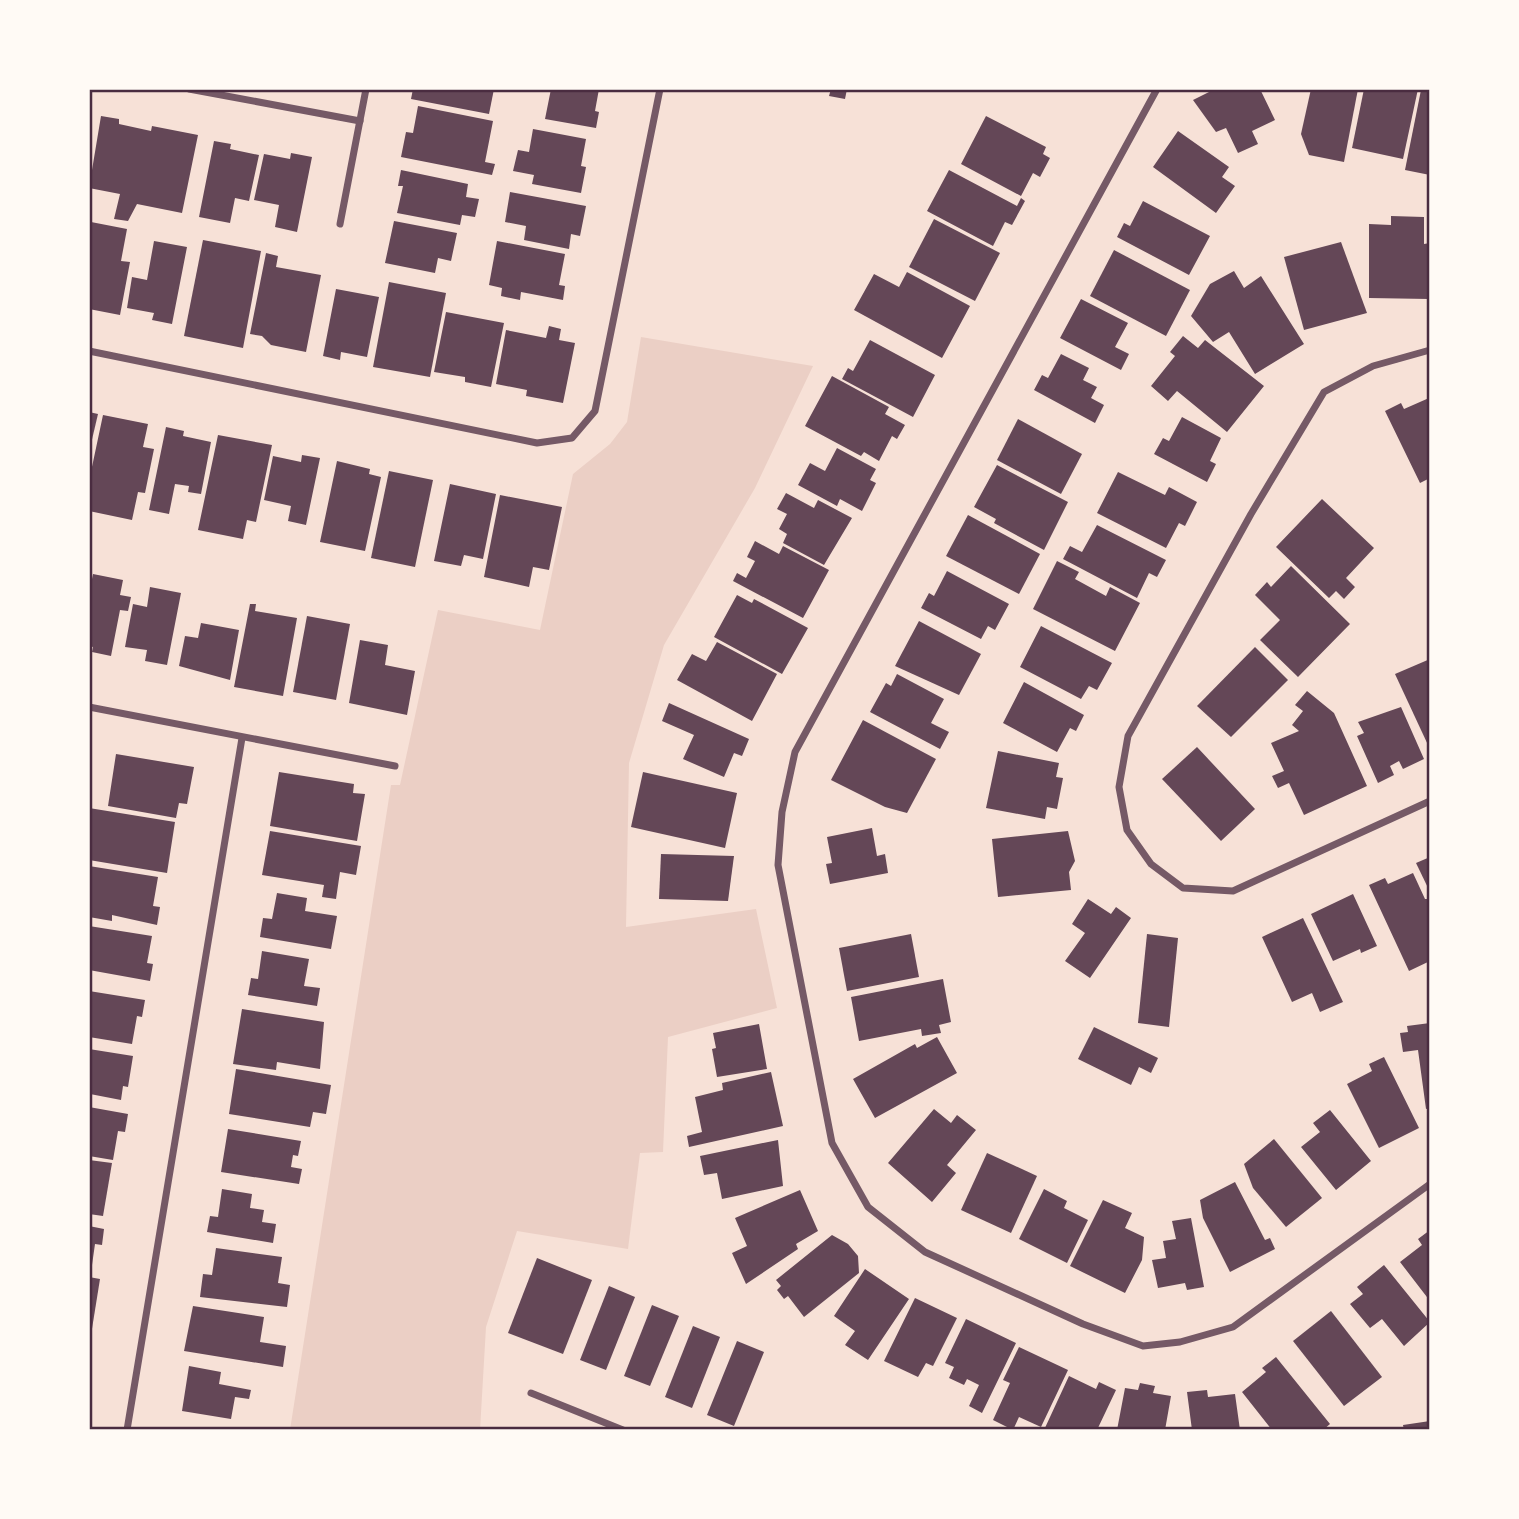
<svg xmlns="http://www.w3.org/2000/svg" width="1519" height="1519" viewBox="0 0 1519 1519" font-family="Quicksand,sans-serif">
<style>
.green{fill:#ebcfc5}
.building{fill:#644757}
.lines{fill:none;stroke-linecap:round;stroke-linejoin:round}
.minor{stroke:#755966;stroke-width:7}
.neatline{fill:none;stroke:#4a2c40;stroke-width:2.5}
</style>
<rect width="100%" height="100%" fill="#f7e1d7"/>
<path class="green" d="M641,337l172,29 -58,122 -91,157 -35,118 -3,164 130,-18 21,99 -109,29 -5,115 -23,1 -12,96 -111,-18 -31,96 -6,103h-190l101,-645h9l38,-175 102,20 33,-156 37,-30 17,-22z"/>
<g class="building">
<path d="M413,89h81l-5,25 -78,-15z"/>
<path d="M551,89h48l-4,22 4,1 -3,16 -51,-9z"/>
<path d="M831,89h16l-2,10 -16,-3z"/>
<path d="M1215,89h45l15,31 -23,11 6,13 -20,9 -12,-25 -10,4 -23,-32z"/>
<path d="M1311,89h47l-14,73 -35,-7 -8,-21z"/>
<path d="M1364,89h54l-15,70 -51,-11z"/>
<path d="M1421,90l9,2v83l-25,-5z"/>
<path d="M418,106l75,15 -8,41 10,2 -3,11 -91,-18 5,-25 7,1z"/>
<path d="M101,116l18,3v5l32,7 1,-5 46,9 -16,78 -45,-9 -9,17 -14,-2 6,-25 -31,-6z"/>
<path d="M986,116l60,31 -3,7 7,4 -10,19 -7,-4 -12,23 -60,-32z"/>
<path d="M533,129l53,10 -5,27 5,1 -5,26 -49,-9 2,-9 -21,-4 5,-21 11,2z"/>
<path d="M1178,131l51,36 -7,10 13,9 -19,27 -63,-46z"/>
<path d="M214,141l17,3 -1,5 29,6 -10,46 -14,-3 -5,25 -31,-6z"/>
<path d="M291,153l21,4 -15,75 -22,-5 4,-22 -25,-5 10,-46 26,5z"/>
<path d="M401,170l67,14 -2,13 13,2 -4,18 -13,-2 -2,10 -63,-12 6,-27h-5z"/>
<path d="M949,170l68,36 4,-8 4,3 -13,24 -7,-3 -12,24 -66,-35z"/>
<path d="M510,192l76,14 -6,30 -9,-2 -2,15 -45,-9 2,-14 -21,-4z"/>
<path d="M1143,201l67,35 -21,39 -72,-38 7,-14 6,3z"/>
<path d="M1391,216l33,1v27l6,-1 -1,56 -60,-1v-74l22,1z"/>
<path d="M934,219l66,34 -25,48 -66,-34z"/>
<path d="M394,221l63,12 -6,28 -13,-3 -3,15 -50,-10z"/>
<path d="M91,222l36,7 -6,32 9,1 -10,53 -31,-6z"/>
<path d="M203,240l58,11 -18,97 -59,-12z"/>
<path d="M154,241l33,6 -15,77 -20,-4 2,-7 -27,-5 5,-31 15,3z"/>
<path d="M497,241l68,13 -6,31 6,1 -2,14 -42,-8 -1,8 -19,-4 1,-8 -13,-3z"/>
<path d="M1341,242l26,71 -63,17 -20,-73z"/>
<path d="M1114,250l76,40 -24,46 -76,-40z"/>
<path d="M266,253l12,3 -2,11 45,8 -15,77 -35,-7 -9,-9 -12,-2z"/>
<path d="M1234,271l10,17 17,-12 43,68 -49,30 -26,-42 -16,10 -22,-26 19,-32z"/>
<path d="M907,272l63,34 -28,52 -88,-48 20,-36 25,13z"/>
<path d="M389,282l57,11 -16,84 -57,-10z"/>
<path d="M336,289l43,8 -12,60 -26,-5 -1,8 -17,-4z"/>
<path d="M1081,299l47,24 -13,24 14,7 -8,16 -61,-32z"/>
<path d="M446,312l58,11 -13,64 -26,-5v-5l-31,-5z"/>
<path d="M549,326l12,3 -2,11 16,3 -12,60 -37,-7 1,-6 -31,-6 10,-54 40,8z"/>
<path d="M1183,336l15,12 7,-8 59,46 -37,46 -50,-41 -9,10 -17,-15 24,-30 -5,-4z"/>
<path d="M870,340l65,35 -22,42 -71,-38 6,-11 5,3z"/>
<path d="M1061,354l28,14 -6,12 14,7 -6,11 13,7 -9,18 -61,-33 8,-15 6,3z"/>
<path d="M832,376l57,31 -4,7 20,11 -8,14 -5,-3 -13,25 -15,-9 -3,4 -56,-30z"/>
<path d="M1429,398l1,80 -10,5 -35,-72 16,-8 3,6z"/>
<path d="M89,412l9,2 -8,34h-1z"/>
<path d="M103,415l45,9 -5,23 11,2 -9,44 -7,-1 -6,28 -43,-9v-30z"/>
<path d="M1182,417l39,21 -11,23 6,3 -9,18 -53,-28 9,-16 6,3z"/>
<path d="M1018,419l64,35 -21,40 -64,-34z"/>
<path d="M166,427l18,4 -1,5 28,6 -10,52 -13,-2 1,-6 -14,-2 -6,30 -20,-4z"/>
<path d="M218,435l54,10 -16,77 -9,-2 -4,19 -45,-9z"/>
<path d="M837,448l39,21 -6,11 6,3 -14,28 -22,-12 -3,7 -39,-21 12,-22 15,8z"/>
<path d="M302,455l18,3 -14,67 -18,-4 3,-15 -27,-6 9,-44 28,6z"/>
<path d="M337,461l33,8 -1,5 12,3 -16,74 -45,-9z"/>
<path d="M997,465l71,37 -24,48 -50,-27 2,-4 -22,-12z"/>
<path d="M389,471l44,9 -18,87 -44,-9z"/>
<path d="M1118,472l47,23 4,-8 28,15 -12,24 -6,-3 -13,25 -69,-35z"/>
<path d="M450,484l46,10 -13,65 -19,-4 -3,11 -27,-5z"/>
<path d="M786,493l28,15 4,-8 34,18 -28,47 -41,-22 4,-9 -8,-5 8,-15 -10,-5z"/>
<path d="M500,495l62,12 -13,63 -16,-3 -4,20 -45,-10z"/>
<path d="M1322,499l52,49 -28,30 9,9 -11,12 -8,-8 -7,7 -53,-51z"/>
<path d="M968,515l72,39 -21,40 -73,-38z"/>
<path d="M1097,525l69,35 -9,17 -8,-4 -12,25 -74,-39 7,-13 12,6z"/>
<path d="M755,541l24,13 4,-8 46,24 -26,48 -70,-37 4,-8 9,5 9,-17 -8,-4z"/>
<path d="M1057,561l22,11 -4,7 31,17 4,-9 30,16 -25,48 -82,-42z"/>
<path d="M1291,566l59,58 -52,53 -38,-37 20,-20 -25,-25 12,-13 4,5z"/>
<path d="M947,571l62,33 -14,26 -7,-4 -7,13 -60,-31 8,-15 5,3z"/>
<path d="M93,574l30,6 -3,15 11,2 -3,14 -8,-1 -9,46 -19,-4 1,-5 -4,-1v-52z"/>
<path d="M150,587l31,6 -14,72 -22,-4 2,-11 -22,-3 8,-43 14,3z"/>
<path d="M737,595l15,8 2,-4 54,29 -26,46 -68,-37z"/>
<path d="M250,604h6l-1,7 42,7 -14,78 -49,-9z"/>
<path d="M307,616l43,8 -14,76 -43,-8z"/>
<path d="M919,621l62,33 -22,41 -64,-29z"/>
<path d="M201,623l38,7 -9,50 -51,-14 6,-30 13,2z"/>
<path d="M1041,626l71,37 -15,27 -8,-4 -8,13 -61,-32z"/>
<path d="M360,640l28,5 -3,20 30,6 -8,44 -58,-12z"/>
<path d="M717,642l60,32 -25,47 -75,-41 15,-26 14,7z"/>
<path d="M1255,647l33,33 -57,57 -34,-31z"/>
<path d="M1430,659v85l-2,1 -33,-71z"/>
<path d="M897,674l47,25 -13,24 18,9 -9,17 -70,-37 16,-29 5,3z"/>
<path d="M1024,682l60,33 -8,16 -6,-3 -13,24 -54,-29z"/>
<path d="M1307,691l27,22 33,73 -63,29 -15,-32 -11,5 -6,-12 12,-5 -13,-28 28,-12 -7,-6 11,-14 -8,-6z"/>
<path d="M669,703l80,36 -7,17 -8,-3 -10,24 -41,-18 11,-24 -32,-14z"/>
<path d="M1401,707l23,52 -21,10 -4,-8 -9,5 4,9 -16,8 -21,-47 7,-3 -6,-11z"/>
<path d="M863,720l73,39 -29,54 -22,-6 -54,-27z"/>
<path d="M1197,747l58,62 -34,32 -59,-62z"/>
<path d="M998,751l61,12 -3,14 7,1 -6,31 -10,-2 -2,12 -59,-11z"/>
<path d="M116,754l78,13 -7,37 -8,-1 -3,15 -68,-12z"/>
<path d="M279,772l75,12 -1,9 12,1 -8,47 -87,-15z"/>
<path d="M643,772l94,21 -12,55 -94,-21z"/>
<path d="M89,808l86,14 -8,51 -78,-13z"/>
<path d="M872,828l5,28 8,-2 3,19 -58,11 -4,-20 6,-1 -5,-26z"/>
<path d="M270,831l91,15 -5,29 -16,-3 -4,27 -14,-2 2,-12 -62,-10z"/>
<path d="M1068,831l7,30 -6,11 2,18 -73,7 -6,-58z"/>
<path d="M661,854l73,2 -6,45 -69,-2z"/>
<path d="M1430,857v35l-14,-29z"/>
<path d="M89,866l69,11 -5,29 7,1 -3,18 -45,-10v6l-23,-4z"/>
<path d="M1413,873l12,26h5v62l-21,10 -40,-86 16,-7 3,6z"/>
<path d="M277,893l30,5 -2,13 32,5 -6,33 -71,-12 3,-19 9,1z"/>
<path d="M1353,894l24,52 -16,7 -1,-4 -27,12 -22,-47z"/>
<path d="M1088,899l23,15 5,-7 15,11 -41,60 -25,-17 20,-28 -13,-9z"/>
<path d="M1303,918l40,84 -23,10 -8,-19 -20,9 -30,-65z"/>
<path d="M89,926l63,10 -5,27 6,1 -3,17 -61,-11z"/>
<path d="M911,934l8,43 -72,14 -8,-43z"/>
<path d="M1147,934l31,4 -9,89 -31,-4z"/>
<path d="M262,951l47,8 -5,27 16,2 -3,18 -69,-11 3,-17 7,1z"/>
<path d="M943,979l8,43 -12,3 2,8 -19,3 -1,-7 -62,12 -8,-44z"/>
<path d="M89,991l56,9 -3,17 -5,-1 -5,28 -43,-7z"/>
<path d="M242,1009l82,13 -4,47 -43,-7 -1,8 -43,-6z"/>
<path d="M1430,1023v85l-4,1 -8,-59 -15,2 -3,-19 8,-1 -1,-6z"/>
<path d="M759,1024l8,45 -50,8 -5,-28 4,-1 -3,-15z"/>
<path d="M1094,1027l64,31 -7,15 -12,-6 -8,18 -53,-26z"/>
<path d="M937,1037l20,36 -82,45 -22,-39 62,-35 2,4z"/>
<path d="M89,1049l44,7 -5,31 -5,-1 -2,14 -31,-6z"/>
<path d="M1384,1057l35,71 -40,20 -32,-64 25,-13 -3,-7z"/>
<path d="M236,1069l95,16 -5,29 -13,-2 -3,15 -81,-13z"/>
<path d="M771,1072l12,54 -94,21 -2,-11 15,-4 -7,-35 28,-7 -1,-7z"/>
<path d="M89,1107l39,7 -3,18 -7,-1 -5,29 -24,-4z"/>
<path d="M934,1109l17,14 6,-8 19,15 -29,35 9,8 -24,29 -44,-39z"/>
<path d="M1330,1110l41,51 -35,29 -35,-43 19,-15 -7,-9z"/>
<path d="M228,1129l73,12 -3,15 -5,-1 -2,12 11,2 -3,15 -78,-12z"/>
<path d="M1274,1139l48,59 -36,29 -33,-39 -9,-24z"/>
<path d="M778,1140l5,46 -61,13 -5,-26 -13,2 -4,-19z"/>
<path d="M987,1153l50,23 -26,57 -50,-23z"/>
<path d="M89,1160l23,3 -9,53 -14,-2z"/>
<path d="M1235,1182l30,58 5,-2 5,11 -45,23 -27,-54 -3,-18z"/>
<path d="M222,1189l30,5 -2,14 14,2 -2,12 14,2 -3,19 -66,-11 3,-16 8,1z"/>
<path d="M1044,1189l23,12 -3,7 24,12 -21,43 -48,-24z"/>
<path d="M800,1190l18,41 -22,13 2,5 -52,35 -14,-31 15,-7 -12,-28z"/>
<path d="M1103,1200l29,13 -7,15 19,9 -2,23 -17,33 -55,-27z"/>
<path d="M1191,1218l13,69 -17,3 -2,-7 -27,5 -6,-28 14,-2 -3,-17 13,-2 -4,-18z"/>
<path d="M89,1226l15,3 -2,16 -7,-1 -4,28z"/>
<path d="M1430,1230v71l-30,-39 22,-17 -4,-6z"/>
<path d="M832,1235l16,9 10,12 1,17 -55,44 -16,-21 -4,3 -7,-9 4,-4 -5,-6z"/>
<path d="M216,1248l66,9 -4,26 12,2 -3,22 -87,-10 3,-23 9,1z"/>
<path d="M537,1258l55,22 -29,74 -55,-21z"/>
<path d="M1384,1265l46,57 -26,24 -22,-27 -12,9 -20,-24 13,-10 -6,-7z"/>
<path d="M865,1269l44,30 -41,61 -23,-15 10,-14 -21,-15z"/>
<path d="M89,1277l11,2 -9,56h-2z"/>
<path d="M609,1286l26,11 -29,73 -26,-10z"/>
<path d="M915,1298l42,20 -24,48 -7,-3 -8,14 -34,-16z"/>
<path d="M652,1305l27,11 -29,70 -26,-10z"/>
<path d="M193,1306l71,11 -4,25 26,4 -3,21 -99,-16z"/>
<path d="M1331,1311l51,66 -38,29 -51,-65z"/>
<path d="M966,1319l50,24 -34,70 -13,-7 10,-21 -12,-6 -3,6 -15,-7 5,-11 -9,-4z"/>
<path d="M693,1326l27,11 -28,71 -27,-11z"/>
<path d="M737,1341l27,11 -30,74 -27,-11z"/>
<path d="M1019,1347l49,23 -27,57 -22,-10 -6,13 -20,-10 17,-37 -7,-3z"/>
<path d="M1276,1357l54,67 -7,6h-51l-30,-38 24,-20 -4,-4z"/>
<path d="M189,1366l32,6 -2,12 32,6 -2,9 -14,-2 -4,22 -49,-8z"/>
<path d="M1069,1376l27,13 3,-7 17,8 -19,40h-53z"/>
<path d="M1140,1383l15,3 -2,7 18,3 -6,34h-48l8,-42 13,2z"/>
<path d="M1207,1390l1,7 27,-3 5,36h-48l-5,-38z"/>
<path d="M1430,1421v9h-26l-1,-5z"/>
</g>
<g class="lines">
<g class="minor">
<path d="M189,89l171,32"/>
<path d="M1157,89l-362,663 -13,60 -4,53 54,278 36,64 57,45 158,72 60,22 37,-4 53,-15 197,-143"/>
<path d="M340,224l26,-135"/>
<path d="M1430,350l-57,16 -49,26 -73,122 -123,222 -9,51 8,43 24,34 32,24 50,3 197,-90"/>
<path d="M89,351l448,92 35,-5 23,-27 65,-322"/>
<path d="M89,707l306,59"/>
<path d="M531,1393l92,37"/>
<path d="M127,1430l115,-692"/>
</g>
</g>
<rect width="1519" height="1519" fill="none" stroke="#fffaf5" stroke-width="182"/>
<rect x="91" y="91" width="1337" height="1337" class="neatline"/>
</svg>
